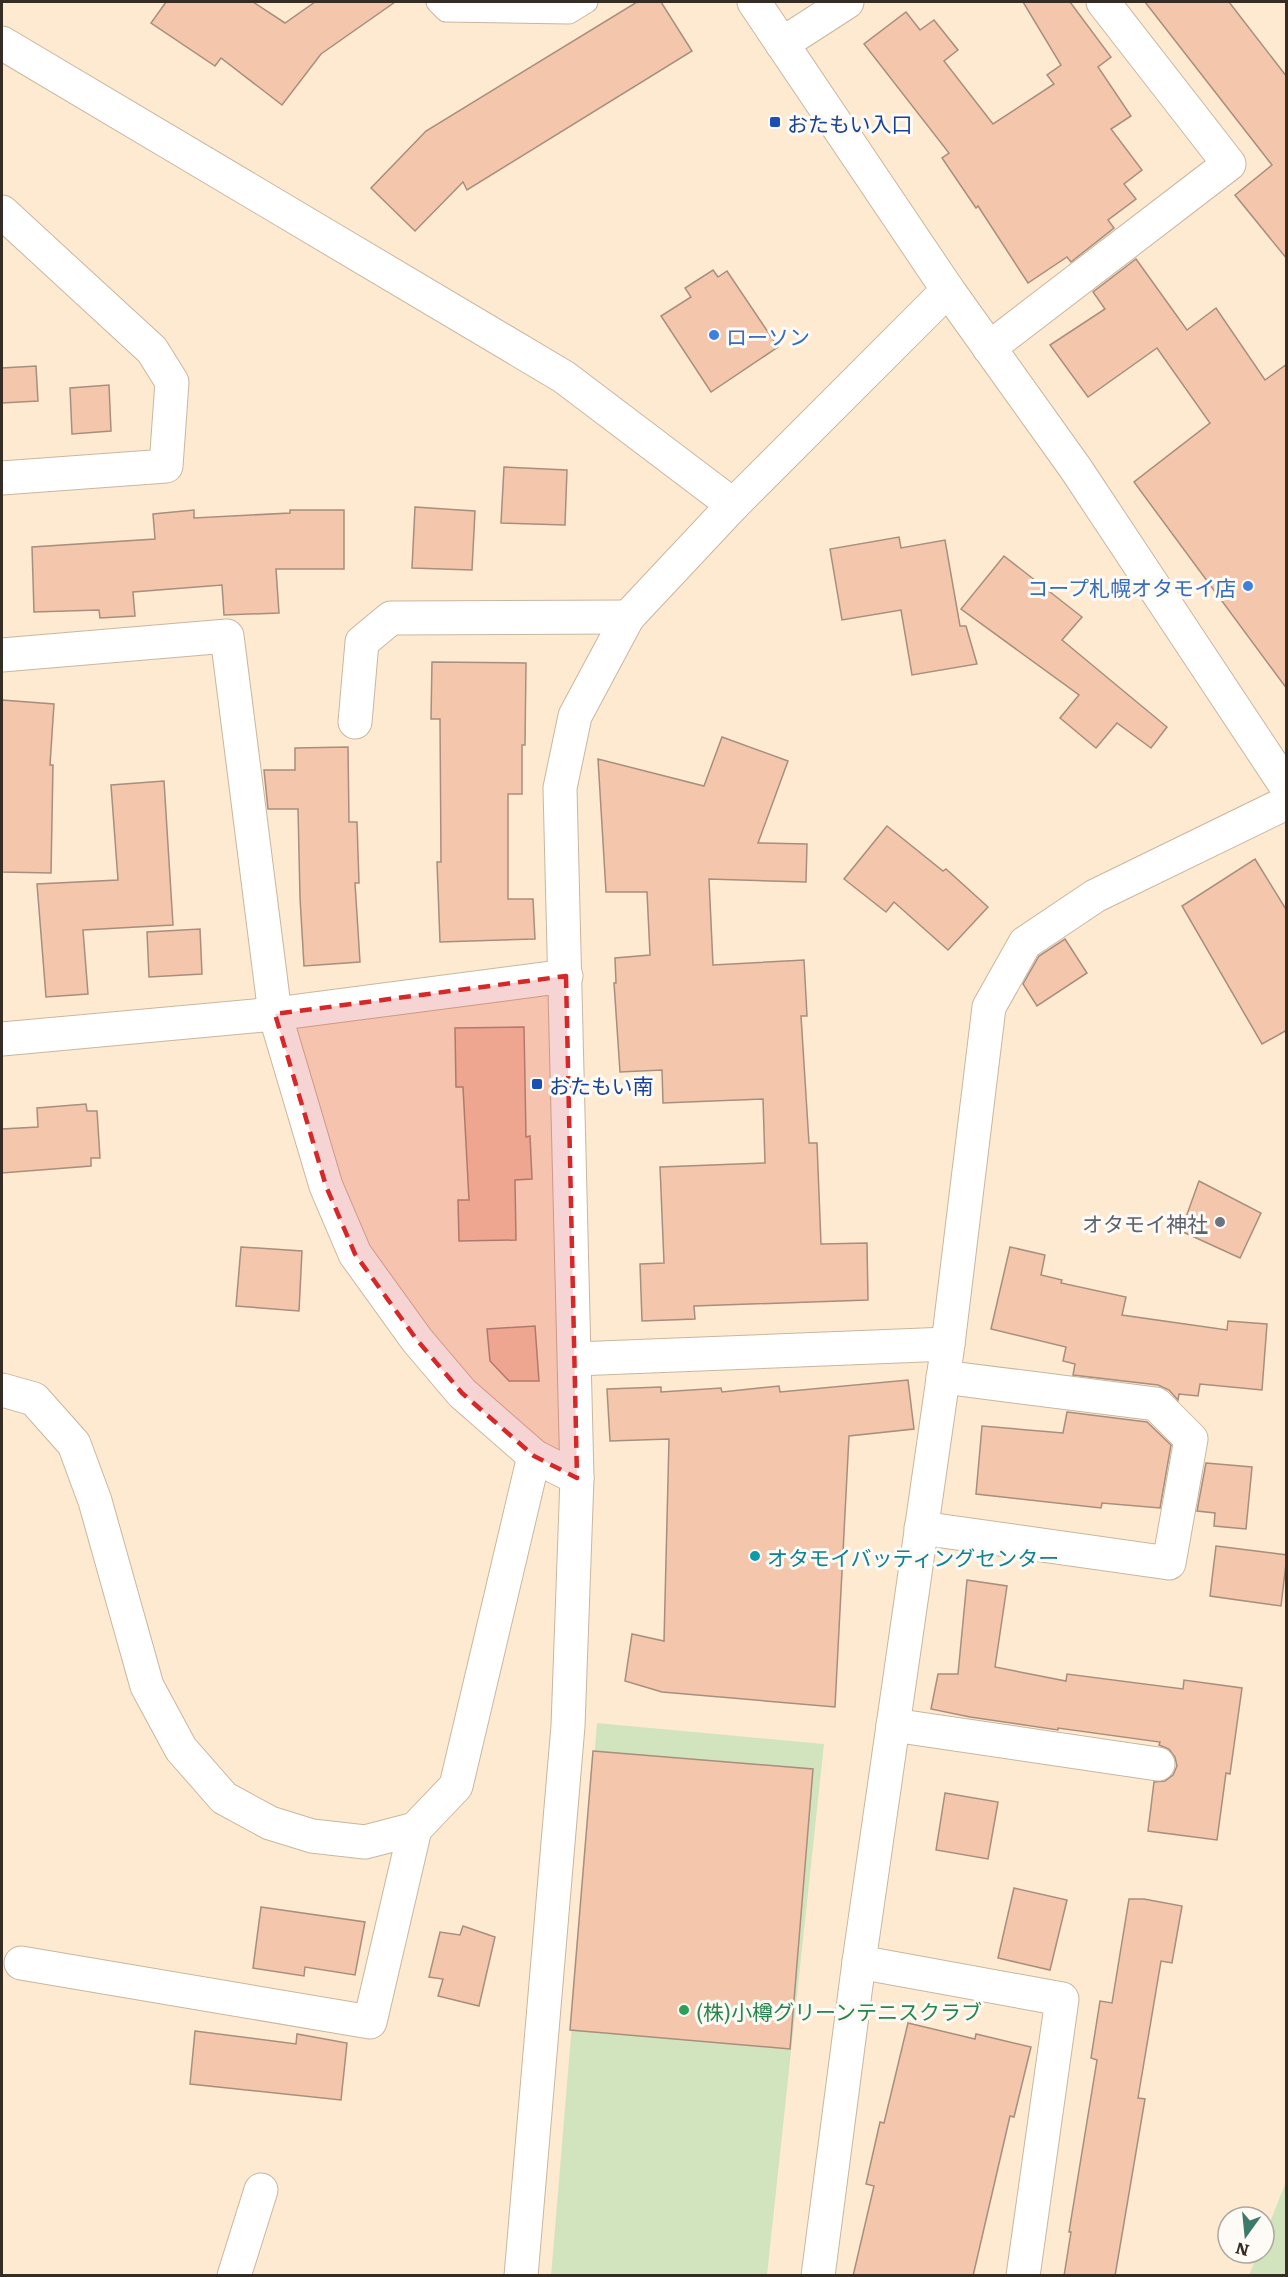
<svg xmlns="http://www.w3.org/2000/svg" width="1288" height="2277" viewBox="0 0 1288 2277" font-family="Literata,'Noto Sans JP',serif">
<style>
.green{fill:#d2e4be}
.building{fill:#f4c6ab;stroke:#a88e7e;stroke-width:1.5}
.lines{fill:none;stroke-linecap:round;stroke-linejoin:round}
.service-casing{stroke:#cab69f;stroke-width:23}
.minor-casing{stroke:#cab69f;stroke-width:35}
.tertiary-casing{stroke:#cab69f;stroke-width:35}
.service{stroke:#fff;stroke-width:21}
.minor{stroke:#fff;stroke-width:33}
.tertiary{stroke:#fff;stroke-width:33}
.marked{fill:#d62828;fill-opacity:0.2;stroke:#d62828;stroke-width:4.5;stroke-dasharray:12 8;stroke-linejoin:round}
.transit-dot{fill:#1a4fb4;stroke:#fefaf5;stroke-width:2}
.shop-dot{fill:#3f7fe0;stroke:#fefaf5;stroke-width:2}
.worship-dot{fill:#6b7280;stroke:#fefaf5;stroke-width:2}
.culture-dot{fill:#0f9aa8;stroke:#fefaf5;stroke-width:2}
.leisure-dot{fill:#2e9e5b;stroke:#fefaf5;stroke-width:2}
.labels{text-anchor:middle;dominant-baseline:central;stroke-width:6;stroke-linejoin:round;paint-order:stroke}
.transit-label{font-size:21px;fill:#164399;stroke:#fefaf5;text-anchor:start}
.shop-label{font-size:21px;fill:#366cbe;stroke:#fefaf5;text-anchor:start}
.worship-label{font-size:21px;fill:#5b616d;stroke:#fefaf5;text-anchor:end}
.culture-label{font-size:21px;fill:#0d838f;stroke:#fefaf5;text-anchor:start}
.leisure-label{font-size:21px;fill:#27864d;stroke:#fefaf5;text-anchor:start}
</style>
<rect width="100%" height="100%" fill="#feead1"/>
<g class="green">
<path d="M597,1723l227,21 -57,531 -216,1z"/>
<path d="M1286,2182v93h-37l9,-22h6v-16z"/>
</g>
<g class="building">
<path d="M166,2h87l32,21 30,-21h80l-74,52 -39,51 -61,-47 -6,8 -64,-43z"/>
<path d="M637,2h24l31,49 -225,139 -4,-8 -48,49 -44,-43 55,-57z"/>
<path d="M1023,2h47l41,55 -13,10 33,49 -20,13 31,41 -18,14 12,15 -28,21 6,8 -43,34 -4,-5 -39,26 -50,-77 -2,2 -34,-50 7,-5 -85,-109 42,-32 14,18 14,-10 24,30 -14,11 49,63 61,-40 -7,-9 14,-10z"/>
<path d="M1145,2h84l58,75v182l-52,-64 37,-30z"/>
<path d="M1136,259l51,71 29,-22 49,72 22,-16v325l-153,-207 76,-59 -53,-75 -69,49 -38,-52 55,-36 -12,-17z"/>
<path d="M713,270l5,7 9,-6 51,76 -67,45 -50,-76 30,-19 -6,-9z"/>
<path d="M36,366l2,35 -36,2v-35z"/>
<path d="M109,385l2,46 -39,3 -2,-46z"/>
<path d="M504,467l63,3 -2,55 -64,-2z"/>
<path d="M415,507l60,4 -3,59 -60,-2z"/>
<path d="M194,510v8l96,-5v-3h54v59h-68l3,44 -55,2 -2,-30 -89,7 2,24 -35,2 -1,-8 -65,2 -2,-65 123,-8 -2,-25z"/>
<path d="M899,537l2,11 44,-8 15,86h6l11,38 -65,11 -11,-65 -59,10 -12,-71z"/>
<path d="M1004,556l78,61 -20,23 105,87 -16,21 -34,-25 -21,25 -36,-30 19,-23 -118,-86z"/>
<path d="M432,662l94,1 -1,82h-3v49h-14v105h25l2,40 -95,3 -3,-80h4l-1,-143h-9z"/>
<path d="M2,700l52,4 -4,61h3l-2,108 -49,-1z"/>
<path d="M722,737l66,24 -30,82 49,1 -1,38 -97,-3 4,86 91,-5 3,56h-6l8,127h8l4,101 46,-1 1,57 -174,6 1,13 -53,2 -2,-57 24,-1 -4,-96 105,-4 -2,-64 -100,4 -1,-33 -42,2 -6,-89h2l-1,-25 35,-3 -3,-63h-41l-8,-133 106,27z"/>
<path d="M348,747l1,75h8l2,61h-4l5,79 -56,4 -4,-68 -2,-89h-30l-4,-39h31v-22z"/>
<path d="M164,781l9,144 -90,5 5,64 -42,3 -9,-113 81,-4 -7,-95z"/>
<path d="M887,826l56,45 3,-2 42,38 -40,43 -54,-48 -8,10 -42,-33z"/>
<path d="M1255,859l32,52v119l-25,14 -80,-138z"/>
<path d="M200,929l2,45 -53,3 -2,-45z"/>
<path d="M1065,939l22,34 -50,33 -14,-22 16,-28z"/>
<path d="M524,1027l2,110 4,-1 2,43 -17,1 1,60 -57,1 -1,-41h11l-6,-113h-7l-1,-59z"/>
<path d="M86,1104l1,7h10l3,47h-9v8l-89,7v-44l36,-2 -1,-19z"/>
<path d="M1199,1181l62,32 -21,45 -59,-27z"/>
<path d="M241,1247l61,4 -3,60 -63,-5z"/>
<path d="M1010,1247l35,8 -4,20 21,5 -1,3 65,14 -4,18 105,15 1,-9 39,3 -5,66 -62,-6 -2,12 -19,-2 -1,6 -9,-10 -11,-5 -85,-10 2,-11 -12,-3 3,-14 -75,-18z"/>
<path d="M535,1326l4,55h-30l-19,-20 -3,-32z"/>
<path d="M908,1380l6,49 -65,7 -14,271 -173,-15 -37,-11 7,-47 32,7 5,-202 -59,2 -3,-52 54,-2v5l60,-4 1,4 57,-6 1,6z"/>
<path d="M1067,1412l80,10 24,23 -11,63 -58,-5 -1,5 -125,-14 6,-68 81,7z"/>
<path d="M1206,1463l46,4 -6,62 -32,-3 1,-13 -18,-2z"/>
<path d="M1216,1546l71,9 -6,51 -71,-10z"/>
<path d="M967,1580l40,6 -12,81 71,14 1,-7 116,15 1,-9 58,8 -12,86 -4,-1 -9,67 -69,-9 6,-49 11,-1 8,-6 4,-9 -2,-9 -6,-8 -10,-4 1,-3 -102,-14v2l-88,-13 -39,-8 7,-35h20z"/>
<path d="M593,1751l220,18 -23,280 -220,-19z"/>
<path d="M945,1793l53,9 -10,57 -52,-9z"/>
<path d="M1014,1888l53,12 -17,70 -52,-12z"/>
<path d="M1129,1899h15l38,7 -10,57 -11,-2 -23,137 7,1 -30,177h-51l7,-44h-2l28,-172 -6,-2 9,-57 12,2z"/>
<path d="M261,1907l104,15 -10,53 -50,-8 -1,9 -51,-8z"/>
<path d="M463,1926l32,11 -16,69 -41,-10 5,-17 -14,-2 11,-45 20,3z"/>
<path d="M908,2023l67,16 1,-5 55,13 -17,70 -4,-1 -37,160h-120l21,-90 -8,-2 14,-62 4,1z"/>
<path d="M195,2031l101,13 1,-10 50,9 -6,57 -151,-16z"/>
</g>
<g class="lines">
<defs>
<path id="service" d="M437,2l9,9 123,2 18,-11"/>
<g id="minor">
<path d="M782,44l65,-42"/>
<path d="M2,212l150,138 20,32 -6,84 -164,12"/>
<path d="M989,348l240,-184 -126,-162"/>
<path d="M2,655l225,-19 48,378 51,172 29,68 62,86 45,53 72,63 43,22"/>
<path d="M355,722l7,-80 29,-24 237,-1"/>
<path d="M2,1039l273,-25 291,-38"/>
<path d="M575,1359l373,-15"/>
<path d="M2,1390l32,9 40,45 21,57 52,185 34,63 43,49 46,25 42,13 53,6 50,-13 41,-43 78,-330"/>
<path d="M921,1528l248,35 22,-124 -35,-35 -213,-27"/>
<path d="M893,1725l265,39"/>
<path d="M859,1962l203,37 -39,277"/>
<path d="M21,1963l349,59 45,-193"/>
<path d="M234,2276l27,-86"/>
<path d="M818,2276l41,-314 89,-618 41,-337 36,-64 70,-47 191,-93"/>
</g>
<g id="tertiary">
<path d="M754,2l194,288 128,179 210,317"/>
<path d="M2,43l562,334 169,128"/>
<path d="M521,2276l47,-550 9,-248 -17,-690 15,-72 53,-99 105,-112 215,-215"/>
</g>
</defs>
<use href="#service" class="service-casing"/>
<use href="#minor" class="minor-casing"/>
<use href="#tertiary" class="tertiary-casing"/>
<use href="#service" class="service"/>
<use href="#minor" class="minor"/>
<use href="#tertiary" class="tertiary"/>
</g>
<path class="marked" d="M566,976l11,502 -43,-22 -72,-63 -45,-53 -62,-86 -29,-68 -51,-172z"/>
<g class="transit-dot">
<rect x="769" y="116" width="12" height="12" rx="3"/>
<rect x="531" y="1078" width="12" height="12" rx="3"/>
</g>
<g class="shop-dot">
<circle cx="714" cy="335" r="6"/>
<circle cx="1248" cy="586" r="6"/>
</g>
<circle class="worship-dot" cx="1220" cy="1222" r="6"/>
<circle class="culture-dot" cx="755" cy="1556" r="6"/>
<circle class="leisure-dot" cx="684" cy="2010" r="6"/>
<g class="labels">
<g class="transit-label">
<text x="787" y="122">おたもい入口</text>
<text x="549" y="1084">おたもい南</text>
</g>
<g class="shop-label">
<text x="726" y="335">ローソン</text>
<text x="1236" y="586" text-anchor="end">コープ札幌オタモイ店</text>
</g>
<g class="worship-label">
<text x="1208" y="1222">オタモイ神社</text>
</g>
<g class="culture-label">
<text x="767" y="1556">オタモイバッティングセンター</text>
</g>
<g class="leisure-label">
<text x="696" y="2010">(株)小樽グリーンテニスクラブ</text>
</g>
</g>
<rect width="1288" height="2277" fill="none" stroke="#352d24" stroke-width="6"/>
<g transform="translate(1246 2235) rotate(195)"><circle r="28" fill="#fefaf5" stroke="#aea8a1" stroke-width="1.5"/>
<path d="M0-4.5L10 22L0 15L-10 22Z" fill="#3c7b69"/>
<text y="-9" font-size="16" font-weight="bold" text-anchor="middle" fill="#352d24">N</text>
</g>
</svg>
